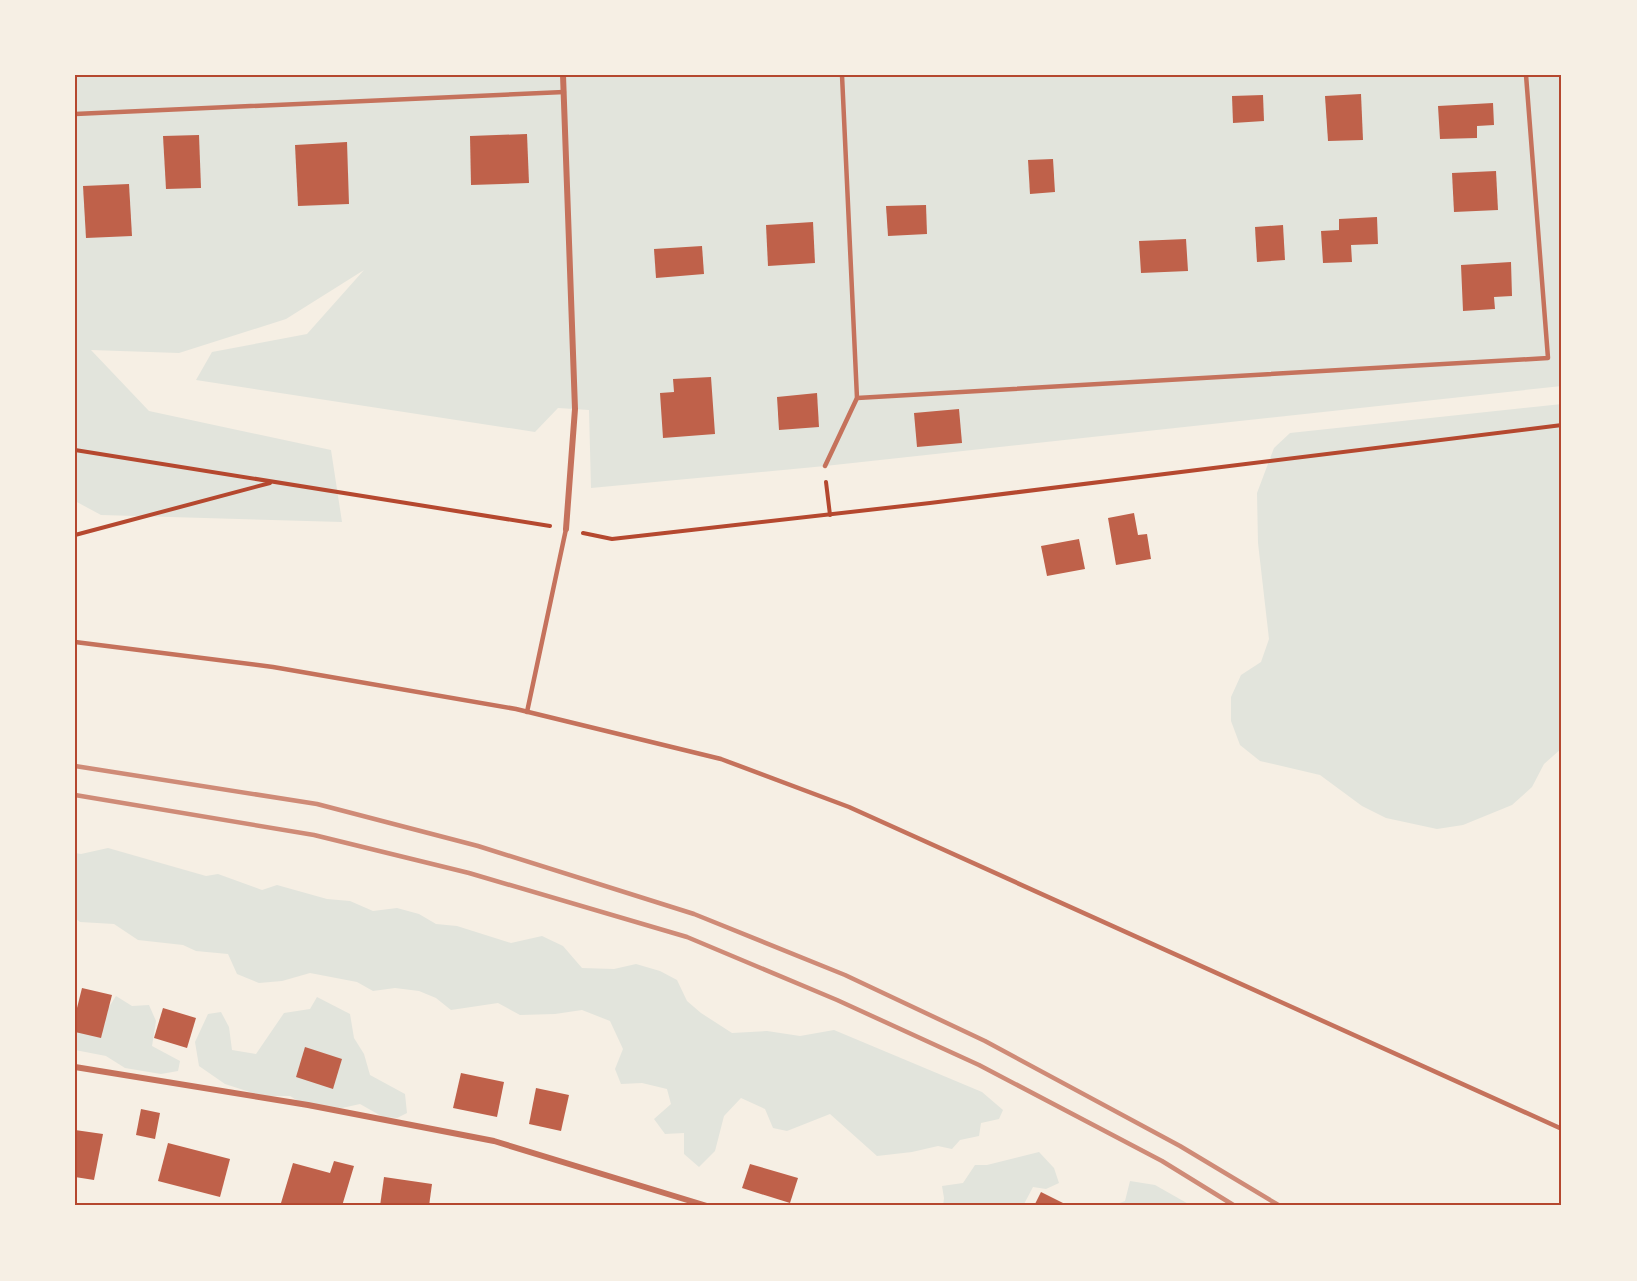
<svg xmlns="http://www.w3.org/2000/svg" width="1637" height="1281" viewBox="0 0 1637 1281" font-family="Lora,serif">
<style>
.green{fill:#e2e4dc}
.building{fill:#bf614a}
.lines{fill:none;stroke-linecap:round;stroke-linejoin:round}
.path{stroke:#b5482f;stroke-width:4}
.service{stroke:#c5725c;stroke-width:4.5}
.minor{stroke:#c5725c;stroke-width:6}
.rail{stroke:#cf8b77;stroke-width:4.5}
.neatline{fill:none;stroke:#b5482f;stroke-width:2}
</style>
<rect width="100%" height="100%" fill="#f6efe4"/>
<g class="green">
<path d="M75,75h1487v311l-737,80 -234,22 -2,-78 -31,-2 -23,24 -339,-52 16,-28 95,-18 57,-64 -78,49 -107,34 -88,-3 58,61 182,39 11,72 -241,-7 -26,-14z"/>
<path d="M1562,404v344l-18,16 -12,23 -20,18 -49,20 -26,4 -51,-11 -24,-12 -42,-31 -60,-14 -20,-16 -9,-24v-24l10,-22 20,-13 8,-23 -11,-96 -1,-50 17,-45 16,-15z"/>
<path d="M108,848l98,28 12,-2 44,16 15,-5 50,14 23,2 23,10 24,-3 22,6 17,10 21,2 54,17 31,-7 21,10 19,22 32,1 22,-5 24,7 17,9 10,21 14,12 31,20 35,-2 33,5 34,-6 148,62 21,18 -4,9 -18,4 -2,13 -19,4 -8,9 -14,-3 -26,6 -35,4 -47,-42 -43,17 -14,-3 -8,-19 -24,-11 -17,18 -9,35 -16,16 -15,-13v-21l-19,1 -11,-15 17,-15 -4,-15 -25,-6 -21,1 -6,-15 8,-20 -13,-28 -28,-11 -27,4 -35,1 -22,-12 -47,7 -15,-12 -17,-7 -24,-3 -22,3 -16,-9 -47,-9 -28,8 -23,2 -22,-9 -9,-20 -32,-3 -13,-6 -45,-5 -24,-16 -34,-2 -5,-4v-65l6,1z"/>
<path d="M116,996l16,10 17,-1 7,16 -4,25 28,15 -2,10 -17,3 -36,-6 -19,-12 -31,-6v-43l17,2 17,-2z"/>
<path d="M317,997l33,17 4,24 10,16 6,21 35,19 2,19 -10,5 -14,-1 -23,-13 -18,4 -31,1 -21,-13h-28l-37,-12 -26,-18 -4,-24 13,-28 13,-2 8,15 3,23 24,4 28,-41 26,-4z"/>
<path d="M1039,1152l15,16 5,15 -13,6 -13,-2 -10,19h-80l1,-8 -2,-12 21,-3 12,-18h12z"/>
<path d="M1130,1181l25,4 37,21h-81l14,-5z"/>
</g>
<g class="building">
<path d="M1361,94l2,46 -35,1 -3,-45z"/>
<path d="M1263,95l1,26 -31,2 -1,-27z"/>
<path d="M1493,103l1,22 -17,1v12l-37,1 -2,-33z"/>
<path d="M527,134l2,49 -58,2 -1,-49z"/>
<path d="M199,135l2,53 -35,1 -3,-53z"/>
<path d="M347,142l2,62 -51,2 -3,-61z"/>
<path d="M1053,159l2,33 -25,2 -2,-34z"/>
<path d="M1496,171l2,39 -44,2 -2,-39z"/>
<path d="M129,184l3,52 -46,2 -3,-52z"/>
<path d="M926,205l1,29 -39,2 -2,-30z"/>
<path d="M1377,217l1,27 -27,1 1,17 -29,1 -2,-32 18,-1v-11z"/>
<path d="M813,222l2,41 -47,3 -2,-41z"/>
<path d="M1283,225l2,35 -28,2 -2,-35z"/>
<path d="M1186,239l2,32 -47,2 -2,-32z"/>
<path d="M702,246l2,28 -48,4 -2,-29z"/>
<path d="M1511,262l1,34 -18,1 1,12 -32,2 -2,-46z"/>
<path d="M711,377l4,57 -52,4 -3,-45 14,-1 -1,-13z"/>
<path d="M817,393l2,34 -40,3 -2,-33z"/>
<path d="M959,409l3,34 -45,4 -3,-34z"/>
<path d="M1134,513l4,22 9,-1 4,25 -35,6 -8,-47z"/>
<path d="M1079,539l6,30 -38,7 -6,-30z"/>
<path d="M82,988l30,7 -11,43 -26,-6v-16z"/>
<path d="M163,1008l33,10 -9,30 -33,-10z"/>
<path d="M305,1047l37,12 -9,30 -37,-12z"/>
<path d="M461,1073l43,9 -7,35 -44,-9z"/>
<path d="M536,1088l33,7 -8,36 -32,-7z"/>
<path d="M141,1109l19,4 -5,26 -19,-4z"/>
<path d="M75,1130l28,4 -9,46 -19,-3z"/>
<path d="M168,1143l62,16 -10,38 -62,-16z"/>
<path d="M334,1161l20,5 -12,40h-10l-12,-3 -1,3h-28l-10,-3 12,-40 37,10z"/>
<path d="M750,1164l48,14 -8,25 -48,-15z"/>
<path d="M384,1177l48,7 -3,22h-49z"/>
<path d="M1041,1192l24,12 -1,2h-30z"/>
</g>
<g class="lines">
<g class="path">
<path d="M75,450l475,76"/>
<path d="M826,482l4,33"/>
<path d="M583,533l29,6 318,-36 632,-78"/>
<path d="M75,535l195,-52"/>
</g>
<g class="service">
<path d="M75,114l489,-22"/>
<path d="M857,398l691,-40 -22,-283"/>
<path d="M825,466l32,-68 -15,-323"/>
<path d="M75,642l198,25 243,42 205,50 128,48 713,322"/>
<path d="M527,712l39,-183"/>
</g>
<g class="minor">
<path d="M563,75l12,334 -9,120"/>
<path d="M75,1067l233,38 186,36 213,65"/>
</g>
<g class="rail">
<path d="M75,766l242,38 161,42 216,68 151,61 140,66 195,105 100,60"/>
<path d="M75,795l239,40 155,38 218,64 150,63 142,65 183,96 73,45"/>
</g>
</g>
<rect width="1637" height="1281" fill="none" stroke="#f6efe4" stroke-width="153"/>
<rect x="76" y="76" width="1484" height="1128" class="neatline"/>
</svg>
